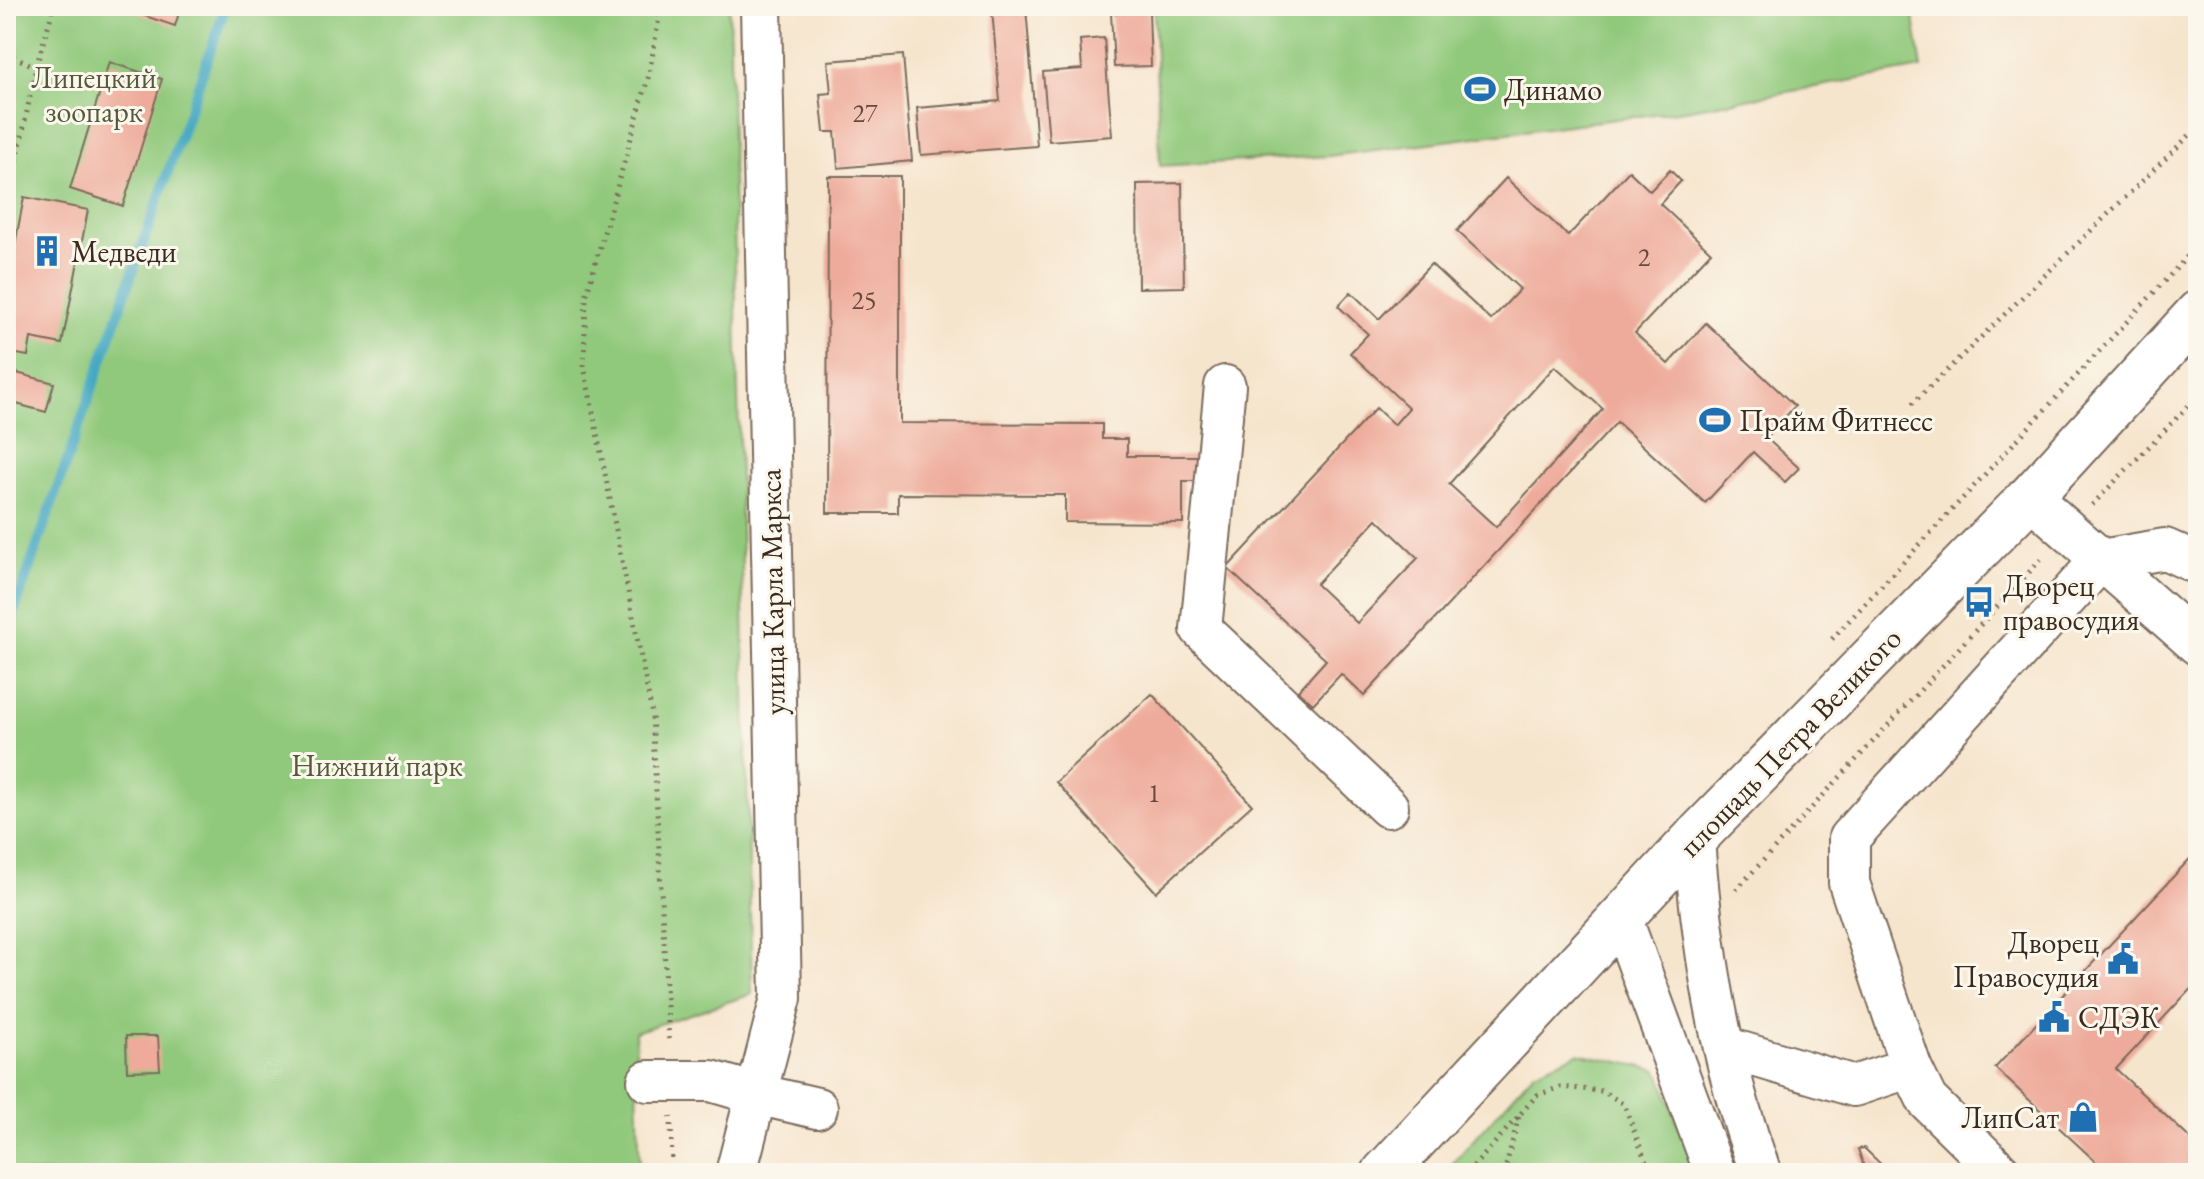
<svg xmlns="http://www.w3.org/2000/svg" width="2204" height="1179" viewBox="0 0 2204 1179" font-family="'EB Garamond',serif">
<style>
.green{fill:#91c97b;stroke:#667a4c;stroke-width:2}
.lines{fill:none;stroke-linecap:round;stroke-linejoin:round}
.stream{stroke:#42a7c2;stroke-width:10}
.building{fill:#eeaa9a;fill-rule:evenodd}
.minor-casing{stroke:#7c6b5b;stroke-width:44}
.major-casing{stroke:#7c6b5b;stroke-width:48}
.path{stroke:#7c6b5b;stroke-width:5;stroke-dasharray:2 6;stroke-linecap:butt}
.minor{stroke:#fff;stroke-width:40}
.major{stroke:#fff;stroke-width:44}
.labels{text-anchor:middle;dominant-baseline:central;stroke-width:6;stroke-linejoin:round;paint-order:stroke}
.number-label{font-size:26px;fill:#684a3d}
.park-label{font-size:30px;fill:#555a3a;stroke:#fbf7ec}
.poi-label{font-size:30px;fill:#3b2a1e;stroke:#fbf7ec;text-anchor:start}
.street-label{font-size:30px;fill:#3b2a1e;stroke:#fbf7ec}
</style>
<rect width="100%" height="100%" fill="#fbf7ec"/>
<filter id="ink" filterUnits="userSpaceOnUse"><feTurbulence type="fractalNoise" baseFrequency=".0125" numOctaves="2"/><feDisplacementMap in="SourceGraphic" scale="16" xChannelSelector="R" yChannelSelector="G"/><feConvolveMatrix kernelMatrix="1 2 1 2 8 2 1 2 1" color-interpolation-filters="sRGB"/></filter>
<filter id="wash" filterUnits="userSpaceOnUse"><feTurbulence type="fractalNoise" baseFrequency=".006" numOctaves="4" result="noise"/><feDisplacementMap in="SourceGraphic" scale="32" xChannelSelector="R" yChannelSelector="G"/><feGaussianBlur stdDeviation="1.8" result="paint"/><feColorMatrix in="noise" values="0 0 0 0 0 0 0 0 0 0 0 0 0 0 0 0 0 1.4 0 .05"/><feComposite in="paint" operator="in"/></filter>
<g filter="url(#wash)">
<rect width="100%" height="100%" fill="#f6e5cd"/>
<g class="green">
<path d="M6,6h723l23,988 -117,38 5,141h-634z"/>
<path d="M1154,6h758l10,62 -237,42 -356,46 -169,10z"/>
<path d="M1578,1053l80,17 38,103h-252l90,-101z"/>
</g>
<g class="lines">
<path class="stream" d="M6,635l220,-629"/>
</g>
<g id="blocks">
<g class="building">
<path d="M115,6h66l-6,20z"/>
<path d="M1026,7l11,139 -116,9 -4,-47 83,-7 -8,-91z"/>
<path d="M1149,12l2,54 -37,1 -3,-54z"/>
<path d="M1104,38l8,98 -63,5 -6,-69 39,-3 -2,-29z"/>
<path d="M903,55l9,106 -74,7 -3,-36h-11l-4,-38 11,-1 -3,-32z"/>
<path d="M109,62l53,17 -39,127 -53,-17z"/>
<path d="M1670,170l11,11 -21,23 51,48 -76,81 33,31 38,-41 89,83 -29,32 33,30 -14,14 -32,-30 -48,51 -88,-81 -253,274 -23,-22 -28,30 -15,-13 28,-31 -99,-92 149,-160 18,17 15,-17 -59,-55 18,-19 -30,-28 13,-14 28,27 52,-55 60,56 29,-31 -63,-58 49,-53 62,58 61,-65 21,20zM1555,366l48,43 -107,118 -47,-43zM1377,519l41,39 -61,65 -41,-39z"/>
<path d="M828,176h72v247l202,1v15h25v17h74v25h-18v42l-118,-1v-27l-167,-1v19h-71z"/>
<path d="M1182,183l2,104 -46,1 -1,-104z"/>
<path d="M24,197l64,13 -26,134 -31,-6 -3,18 -22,-4v-60z"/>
<path d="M17,373l37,10 -8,29 -37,-10z"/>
<path d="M1152,694l100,111 -96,87 -100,-110z"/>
<path d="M2198,850v131l-82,88 82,77v27h-90l-113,-105z"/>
<path d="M126,1036h32l2,34 -33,1z"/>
<path d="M1864,1148l26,25h-24l-8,-24z"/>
</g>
</g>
</g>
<g filter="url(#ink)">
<use href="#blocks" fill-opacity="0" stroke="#7c6b5b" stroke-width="2"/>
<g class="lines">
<defs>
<g id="minor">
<path d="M1225,386l-24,243 187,178"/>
<path d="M2030,497l168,148"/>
<path d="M1694,839c8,113 27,227 67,334"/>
<path d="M1621,917l94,256"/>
<path d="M1724,1047l130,39 57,-19"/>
<path d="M648,1081h63l45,13 61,14"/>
<path d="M736,1173l45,-175 -20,-992"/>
<path d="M2001,1173l-74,-73 -16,-33 -62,-184v-45l252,-278 64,-11 33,15"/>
</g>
<path id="major" d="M1384,1173l310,-334 336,-342 168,-184"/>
</defs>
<use href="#minor" class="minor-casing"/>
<use href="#major" class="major-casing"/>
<g class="path">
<path d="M661,6l-12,69 -63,221 -2,70 68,348 17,330"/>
<path d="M6,53l30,14"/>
<path d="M6,215l30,-148 18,-61"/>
<path d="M1912,404l286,-277"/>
<path d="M2092,505l106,-109"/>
<path d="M1832,639l366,-394"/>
<path d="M1736,890l308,-334"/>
<path d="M671,1116l1,57"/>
<path d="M1468,1173l69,-78 24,-8 41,4 22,13 26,69"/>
<path d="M1504,1173l15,-57"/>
</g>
<use href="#minor" class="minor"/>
<use href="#major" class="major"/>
</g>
</g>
<defs>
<symbol id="stadium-bare" viewBox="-9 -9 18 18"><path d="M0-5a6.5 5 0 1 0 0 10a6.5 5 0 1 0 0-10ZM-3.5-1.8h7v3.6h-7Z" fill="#1f6fb2" stroke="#fbf7ec" stroke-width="2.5" paint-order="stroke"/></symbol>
<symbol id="building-bare" viewBox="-9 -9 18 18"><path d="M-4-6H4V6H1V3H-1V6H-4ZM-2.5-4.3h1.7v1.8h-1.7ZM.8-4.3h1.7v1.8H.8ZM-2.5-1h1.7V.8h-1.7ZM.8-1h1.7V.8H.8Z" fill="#1f6fb2" stroke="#fbf7ec" stroke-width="2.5" paint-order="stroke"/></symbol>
<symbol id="bus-bare" viewBox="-9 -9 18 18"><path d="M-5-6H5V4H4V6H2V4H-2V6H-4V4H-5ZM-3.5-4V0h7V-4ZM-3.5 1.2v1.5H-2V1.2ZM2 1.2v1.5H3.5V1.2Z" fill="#1f6fb2" stroke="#fbf7ec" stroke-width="2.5" paint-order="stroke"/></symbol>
<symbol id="civic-bare" viewBox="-9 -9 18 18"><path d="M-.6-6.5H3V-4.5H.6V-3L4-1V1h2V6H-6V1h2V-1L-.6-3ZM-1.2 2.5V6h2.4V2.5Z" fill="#1f6fb2" stroke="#fbf7ec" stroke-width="2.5" paint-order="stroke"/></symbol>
<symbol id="shop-bare" viewBox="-9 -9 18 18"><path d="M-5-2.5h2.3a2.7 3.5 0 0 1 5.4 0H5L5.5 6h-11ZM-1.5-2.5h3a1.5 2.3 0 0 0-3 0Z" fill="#1f6fb2" stroke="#fbf7ec" stroke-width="2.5" paint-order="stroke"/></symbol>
</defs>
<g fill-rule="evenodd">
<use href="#stadium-bare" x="1458" y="67" width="44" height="44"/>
<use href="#building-bare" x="25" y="229" width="44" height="44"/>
<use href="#stadium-bare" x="1693" y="398" width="44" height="44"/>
<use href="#bus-bare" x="1957" y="580" width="44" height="44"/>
<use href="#civic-bare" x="2101" y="937" width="44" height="44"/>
<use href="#civic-bare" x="2032" y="995" width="44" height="44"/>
<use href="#shop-bare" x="2061" y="1095" width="44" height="44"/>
</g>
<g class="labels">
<g class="number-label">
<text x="865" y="113">27</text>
<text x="1644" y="257">2</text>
<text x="864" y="300">25</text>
<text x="1154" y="793">1</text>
</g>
<g class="park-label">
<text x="94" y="77">Липецкий<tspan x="94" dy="34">зоопарк</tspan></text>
<text x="377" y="765">Нижний парк</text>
</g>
<g class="poi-label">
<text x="1504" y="89">Динамо</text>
<text x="71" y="251">Медведи</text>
<text x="1739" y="420">Прайм Фитнесс</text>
<text x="2003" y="585">Дворец<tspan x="2003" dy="34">правосудия</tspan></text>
<text x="2099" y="942" text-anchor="end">Дворец<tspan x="2099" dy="34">Правосудия</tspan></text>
<text x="2078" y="1017">СДЭК</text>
<text x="2059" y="1117" text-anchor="end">ЛипСат</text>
</g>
<g class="street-label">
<text transform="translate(772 592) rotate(-91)">улица Карла Маркса</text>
<text transform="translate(1790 742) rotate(-46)">площадь Петра Великого</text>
</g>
</g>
<rect width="2204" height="1179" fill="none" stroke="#fbf7ec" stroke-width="32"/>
</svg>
